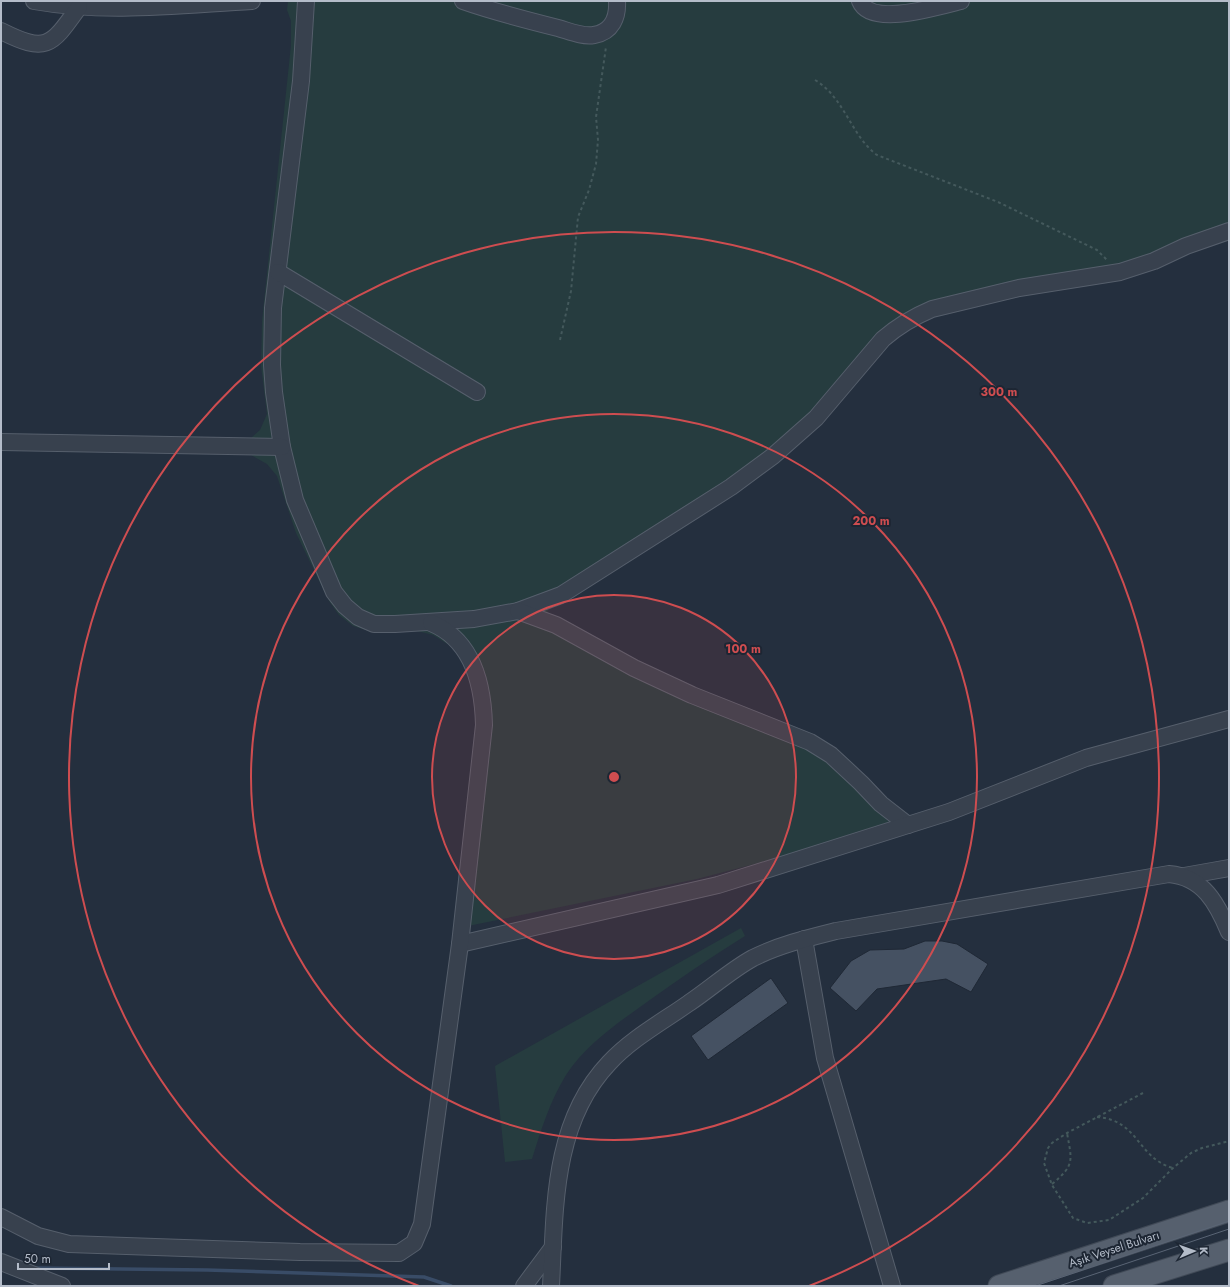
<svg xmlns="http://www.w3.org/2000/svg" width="1230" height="1287" viewBox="0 0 1230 1287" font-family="Jost,sans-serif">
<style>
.green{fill:#263c3f}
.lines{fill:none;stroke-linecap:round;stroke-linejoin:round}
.stream{stroke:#394c67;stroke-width:3.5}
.building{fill:#455162;stroke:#1f2835}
.minor-casing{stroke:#565f6c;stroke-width:18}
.major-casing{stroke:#414a57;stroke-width:23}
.path{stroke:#44595c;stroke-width:2;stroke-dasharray:3 3;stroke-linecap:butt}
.minor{stroke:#38414e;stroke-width:16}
.major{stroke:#56606e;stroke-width:21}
.tram{stroke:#5a6575;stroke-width:1}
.ring{fill:none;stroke:#ce4d50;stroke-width:2}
.labels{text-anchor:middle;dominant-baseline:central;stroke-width:4;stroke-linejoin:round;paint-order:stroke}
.street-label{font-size:12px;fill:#b4bcc9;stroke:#1d2633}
.centre{fill:#ce4d50;stroke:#1d2633;stroke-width:2}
.ring-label{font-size:12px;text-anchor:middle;font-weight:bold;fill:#ce4d50;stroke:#1d2633;stroke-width:4;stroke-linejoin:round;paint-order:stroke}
</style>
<rect width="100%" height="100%" fill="#242f3e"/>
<g class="green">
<path d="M288,1h941v235l-234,61 -88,26 -87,94 -272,192 -3,18 247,111 48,31 49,53 -123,39 -69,18 -229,47 21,-235 -7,-25 -49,-31 -20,-5 -41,2 -19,-6 -14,-11 -10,-14 -33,-68 -19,-57 -10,-12 -16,-9 1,-18 8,-7 7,-16 -6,-48 1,-45 29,-276v-24l-4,-11z"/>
<path d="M741,928l4,8c-34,21 -66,43 -98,66 -29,21 -61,42 -81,73 -16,26 -25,55 -34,84l-27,3 -10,-96z"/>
</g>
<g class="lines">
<path class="stream" d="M35,1268l172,2 217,7 27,9"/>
</g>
<g class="building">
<path d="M925,941h17l15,3 31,20 -17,28 -25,-13 -69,10 -21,22 -26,-23 21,-27 19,-11 34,-1z"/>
<path d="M771,978l17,25 -80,57 -17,-24z"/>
</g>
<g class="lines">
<defs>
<g id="minor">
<path d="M34,1c73,13 145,4 218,0"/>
<path d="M306,1l-5,80 -28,227 -1,57 2,27 8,55 13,53 39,92 11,14 13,11 16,7h21l79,-5 44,-8 43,-16 170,-108 42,-31 43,-38 67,-79c15,-13 30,-22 49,-30l87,-21 101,-16 34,-11 32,-15 43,-15"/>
<path d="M463,1c31,11 63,19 95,27 11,3 24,9 36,7 18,-3 24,-18 23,-34"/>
<path d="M860,1c11,27 80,5 101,0"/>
<path d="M1,31c46,23 50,15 78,-24"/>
<path d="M278,272l199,120"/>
<path d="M1,442l281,5"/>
<path d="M518,611l38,14 78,43 58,27 118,47 21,13 30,28 20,21 27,21"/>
<path d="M1184,876l45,-8"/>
<path d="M804,939l21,119 67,228"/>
<path d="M460,944l258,-59 231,-73 137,-54 143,-39"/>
<path d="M1,1217l37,19 31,8 231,8 99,1 15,-10 8,-19 38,-280 24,-219c-1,-41 -11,-85 -53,-102"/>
<path d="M1,1262l61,24"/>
<path d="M524,1286l29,-39"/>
<path d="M551,1286c4,-77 1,-163 58,-223 22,-24 53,-41 80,-60 21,-14 42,-33 64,-45 26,-13 55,-20 83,-27l333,-57c34,3 48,29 60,58"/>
</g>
<g id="major">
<path d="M999,1286l230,-75"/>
<path d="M1114,1286l115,-36"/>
</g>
</defs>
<use href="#minor" class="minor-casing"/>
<use href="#major" class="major-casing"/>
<g class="path">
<path d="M815,80c30,18 36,56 62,75l121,47 99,48 10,10"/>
<path d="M560,340l11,-49 7,-74 11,-27 7,-26 2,-24 -2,-23 10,-70"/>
<path d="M1143,1093l-76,40 -15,10 -4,5 -4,15 8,22 21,33 14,5 22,-3 34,-22 30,-30 18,-15 11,-5 27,-7"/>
<path d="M1097,1117c42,3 40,41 76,51"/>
<path d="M1052,1184c23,-19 20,-23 15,-51"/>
</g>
<use href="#minor" class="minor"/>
<use href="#major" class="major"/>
<g class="tram">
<path d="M1035,1286l194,-65"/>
<path d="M1059,1286l170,-57"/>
</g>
</g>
<circle cx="614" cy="777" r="182" fill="#ce4d50" fill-opacity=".12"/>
<g class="ring">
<circle cx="614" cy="777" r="182"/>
<circle cx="614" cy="777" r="363"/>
<path d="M419 1286A545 545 0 1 1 809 1286"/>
</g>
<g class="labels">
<g class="street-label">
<text transform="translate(1114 1249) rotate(-18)">Aşık Veysel Bulvarı</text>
</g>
</g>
<circle cx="614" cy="777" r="6" class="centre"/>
<g class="ring-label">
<text x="999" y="396">300 m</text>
<text x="871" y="525">200 m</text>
<text x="743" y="653">100 m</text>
</g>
<rect width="1230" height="1287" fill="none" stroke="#b4bcc9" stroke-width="4"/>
<g transform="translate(1194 1251) rotate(88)" stroke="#1d2633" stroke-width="3" paint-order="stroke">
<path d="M0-3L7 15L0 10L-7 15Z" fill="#b4bcc9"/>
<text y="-6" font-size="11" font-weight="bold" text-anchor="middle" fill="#b4bcc9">K</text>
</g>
<path d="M18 1263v6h91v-6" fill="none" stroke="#b4bcc9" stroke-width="2"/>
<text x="24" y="1263" font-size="12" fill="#b4bcc9" stroke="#1d2633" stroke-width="3" paint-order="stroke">50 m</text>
</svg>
